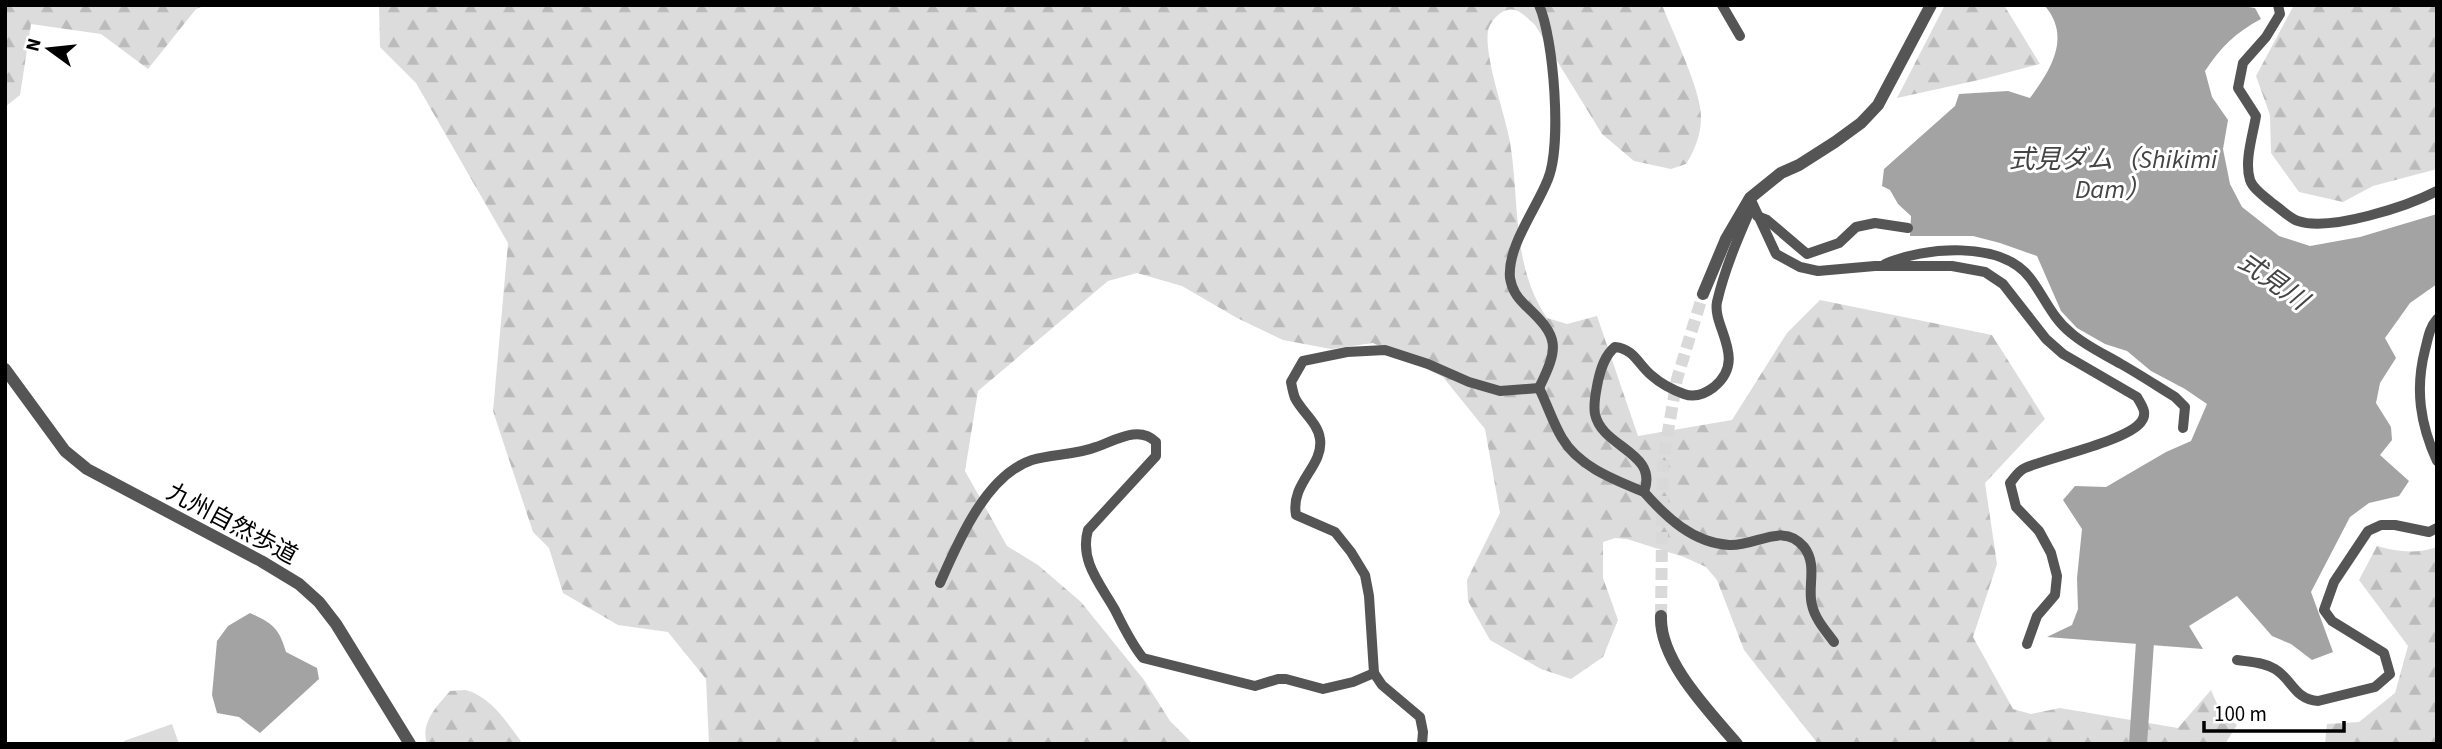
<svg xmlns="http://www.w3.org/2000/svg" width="2442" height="749" viewBox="0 0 2442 749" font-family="'Source Sans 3','Noto Sans JP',sans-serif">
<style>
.forest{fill:url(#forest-firs)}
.pitch{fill:#dcdcdc}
.water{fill:#a3a3a3}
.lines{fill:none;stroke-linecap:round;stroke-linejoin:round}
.river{stroke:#a3a3a3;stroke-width:18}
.tertiary-tunnel{stroke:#d9d9d9;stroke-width:12;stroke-dasharray:12 6;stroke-linecap:butt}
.minor{stroke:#555;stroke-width:10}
.tertiary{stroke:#555;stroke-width:12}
.labels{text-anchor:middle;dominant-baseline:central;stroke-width:6;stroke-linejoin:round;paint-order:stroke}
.street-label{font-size:24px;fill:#000;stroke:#fff}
.water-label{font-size:26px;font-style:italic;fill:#444;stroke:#fff}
</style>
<defs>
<pattern id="forest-firs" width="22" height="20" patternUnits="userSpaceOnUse" patternTransform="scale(1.75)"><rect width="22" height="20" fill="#dcdcdc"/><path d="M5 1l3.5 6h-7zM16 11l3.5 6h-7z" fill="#bbb"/></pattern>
</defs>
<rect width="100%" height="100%" fill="#fff"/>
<g class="forest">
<path d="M5,5h201l-10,4 -48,60 -47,-35 -70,-10 -11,71 -15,12z"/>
<path d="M379,5h1283c10,26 40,87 39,113 0,16 -6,32 -15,46l-15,5 -37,-8 -32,-27 -67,-109c-9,-8 -18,-20 -31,-14 -7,3 -15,13 -16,20 -4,26 17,83 22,111 10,60 1,123 37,176l20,6 30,-8 41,120 94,-16 55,-87 33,-33 172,35 53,84 -60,64 12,81 -24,73 40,72 18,5 29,-6 118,20 33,-38 10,23 16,12 -12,19h-407l-74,-94 -27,-70 -11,-13 -22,-10 -57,-18 -12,-1 -12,4v36l15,42 -15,37 -32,22 -30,-10 -51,-29 -22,-39 -1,-21 33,-67 -15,-84 -42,-52 -70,-34 -42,6 -48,-9 -46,-22 -55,-32 -45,-13 -29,8 -130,110 -13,80 42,75 31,19 43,37 63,78 26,41 23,23h-484l-3,-65 -38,-47 -50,-7 -55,-32 -14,-45 -16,-16 -40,-121 15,-168 -92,-160 -36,-36z"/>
<path d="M1945,5h59l36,59 -57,15 -86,19z"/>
<path d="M2294,5h143v164l-64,17 -30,16 -44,-10 -28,-39 -1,-38 -14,-39z"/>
<path d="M2377,546c21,6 39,8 60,1v197h-112l2,-20 32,-2 36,-29 13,-47 -49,-66z"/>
<path d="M466,690c27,8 40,32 57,54h-96c-7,-21 10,-38 23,-53z"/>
</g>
<path class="pitch" d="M172,724l7,20h-54l-1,-3z"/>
<g class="water">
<path d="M2044,5h192l19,3 6,11c-25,13 -41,29 -56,52l7,26 16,23 -5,29 7,35 12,23 37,29 31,10 50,-9 77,-23v70l-27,19 -25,35 11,20 -16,25 -4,20 15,24 1,13 -12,15 29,26 -10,15 -30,7 -19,14 -39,75 22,60 -21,8 -21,-16 -19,-8 -35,-40 -48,30 14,23 -156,-12 25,-12 6,-16 -1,-31 5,-49 -19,-29 12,-14 31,1 60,-35 25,-11 16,-37 -22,-15 -34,-18 -24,-20 -22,-7 -28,-16 -16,-17 -24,-55 -37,-13 -27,-7h-63l1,-20 -13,-12 -8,-14 -8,-4 2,-17 71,-63 4,-12 49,-3 22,7c21,-28 42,-62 14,-93z"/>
<path d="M250,613c22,10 29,15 36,39l31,16 2,11 -59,54 -21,-16 -22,-4 -5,-18 5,-54 11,-15z"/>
</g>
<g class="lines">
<path class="river" d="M2138,744l7,-102 3,-20"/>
<path class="tertiary-tunnel" d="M1661,616l2,-155 14,-82 26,-85"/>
<g class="minor">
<path d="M1539,5c15,34 23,140 9,174 -11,29 -41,67 -38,99 2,12 7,19 15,27 35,32 34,42 14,83"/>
<path d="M1722,5l18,31"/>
<path d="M2278,5l2,9 -14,23 -23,26 -5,25 18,28c-3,19 -12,45 -6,64 3,9 15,17 22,23 8,5 17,15 26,18 32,11 110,-15 139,-30"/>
<path d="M1750,198l26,56 24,13 18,4 57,-5h77l33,6 18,12 43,55 17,15 74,43c5,9 11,16 4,25 -14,19 -91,35 -116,46 -7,3 -10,9 -15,15l6,24 23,24 12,22 6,23 -2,19 -18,21 -10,28"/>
<path d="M1757,216l10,4 40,34 32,-11 17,-16 19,-4 33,5"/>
<path d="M1885,264c39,-17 116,-24 145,14 14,18 22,40 41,55 15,13 33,21 50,31 18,10 36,22 54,33l10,10 -2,21"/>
<path d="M2437,319c-8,9 -9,20 -12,31 -10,39 -5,74 12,111"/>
<path d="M1539,388c8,16 14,35 23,50 17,29 53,42 82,54 15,-40 -42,-44 -49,-78 -2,-11 1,-22 3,-33 3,-13 7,-26 17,-34 19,2 23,17 36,28 9,8 22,15 33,19 11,4 21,0 30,-7 34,-28 -2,-60 3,-85 8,-34 21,-64 35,-96"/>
<path d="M1644,492c22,25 49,51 85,53 26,2 54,-24 75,2 14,18 3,40 8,58 3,14 14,26 22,37"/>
<path d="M940,583c18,-41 46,-108 92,-123 21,-6 44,-5 64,-13 20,-7 43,-22 60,-5v14l-68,74c-9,31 13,55 27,80 8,16 16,33 28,48l112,28 23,-7h8l37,10 30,-7 21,-9"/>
<path d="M2237,660c13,2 26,2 38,9 17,10 20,31 43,32l57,-14 15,-13 -6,-21 -52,-32 -8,-11 10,-28 34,-51 13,-6h14l34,7 8,-4"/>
<path d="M1422,744l1,-12 -3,-15 -38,-32 -8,-12 -5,-77 -4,-21 -14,-23 -16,-20 -39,-17c-6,-32 28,-49 24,-76 -2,-16 -18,-27 -25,-41 -2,-5 -3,-11 -4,-16l12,-21 44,-9 38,-2 43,14 41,18 31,9 39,-3"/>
</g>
<g class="tertiary">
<path d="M1703,294l23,-55 24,-41 31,-25 18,-8 36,-23 26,-19 17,-18 53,-100"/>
<path d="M5,369l60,82 22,18 174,92 38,23 20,18 17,22 74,120"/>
<path d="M1661,616c-2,45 49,96 76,128"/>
</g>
</g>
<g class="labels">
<g class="street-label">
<text transform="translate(232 524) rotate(28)">九州自然歩道</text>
</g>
<g class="water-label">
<text x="2113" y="159">式見ダム（Shikimi<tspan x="2113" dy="30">Dam）</tspan></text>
<text transform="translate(2273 281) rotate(35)">式見川</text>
</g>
</g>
<rect width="2442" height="749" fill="none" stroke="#000000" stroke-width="14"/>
<g transform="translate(49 49) rotate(285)" stroke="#ffffff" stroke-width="5" paint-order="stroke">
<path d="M0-5L12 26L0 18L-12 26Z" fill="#000000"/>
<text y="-10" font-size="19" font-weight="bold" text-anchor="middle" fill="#000000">N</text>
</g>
<path d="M2204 721v10h140v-10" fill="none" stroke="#000000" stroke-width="3.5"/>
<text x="2214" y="721" font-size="21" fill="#000000" stroke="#ffffff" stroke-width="5" paint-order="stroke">100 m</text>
</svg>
